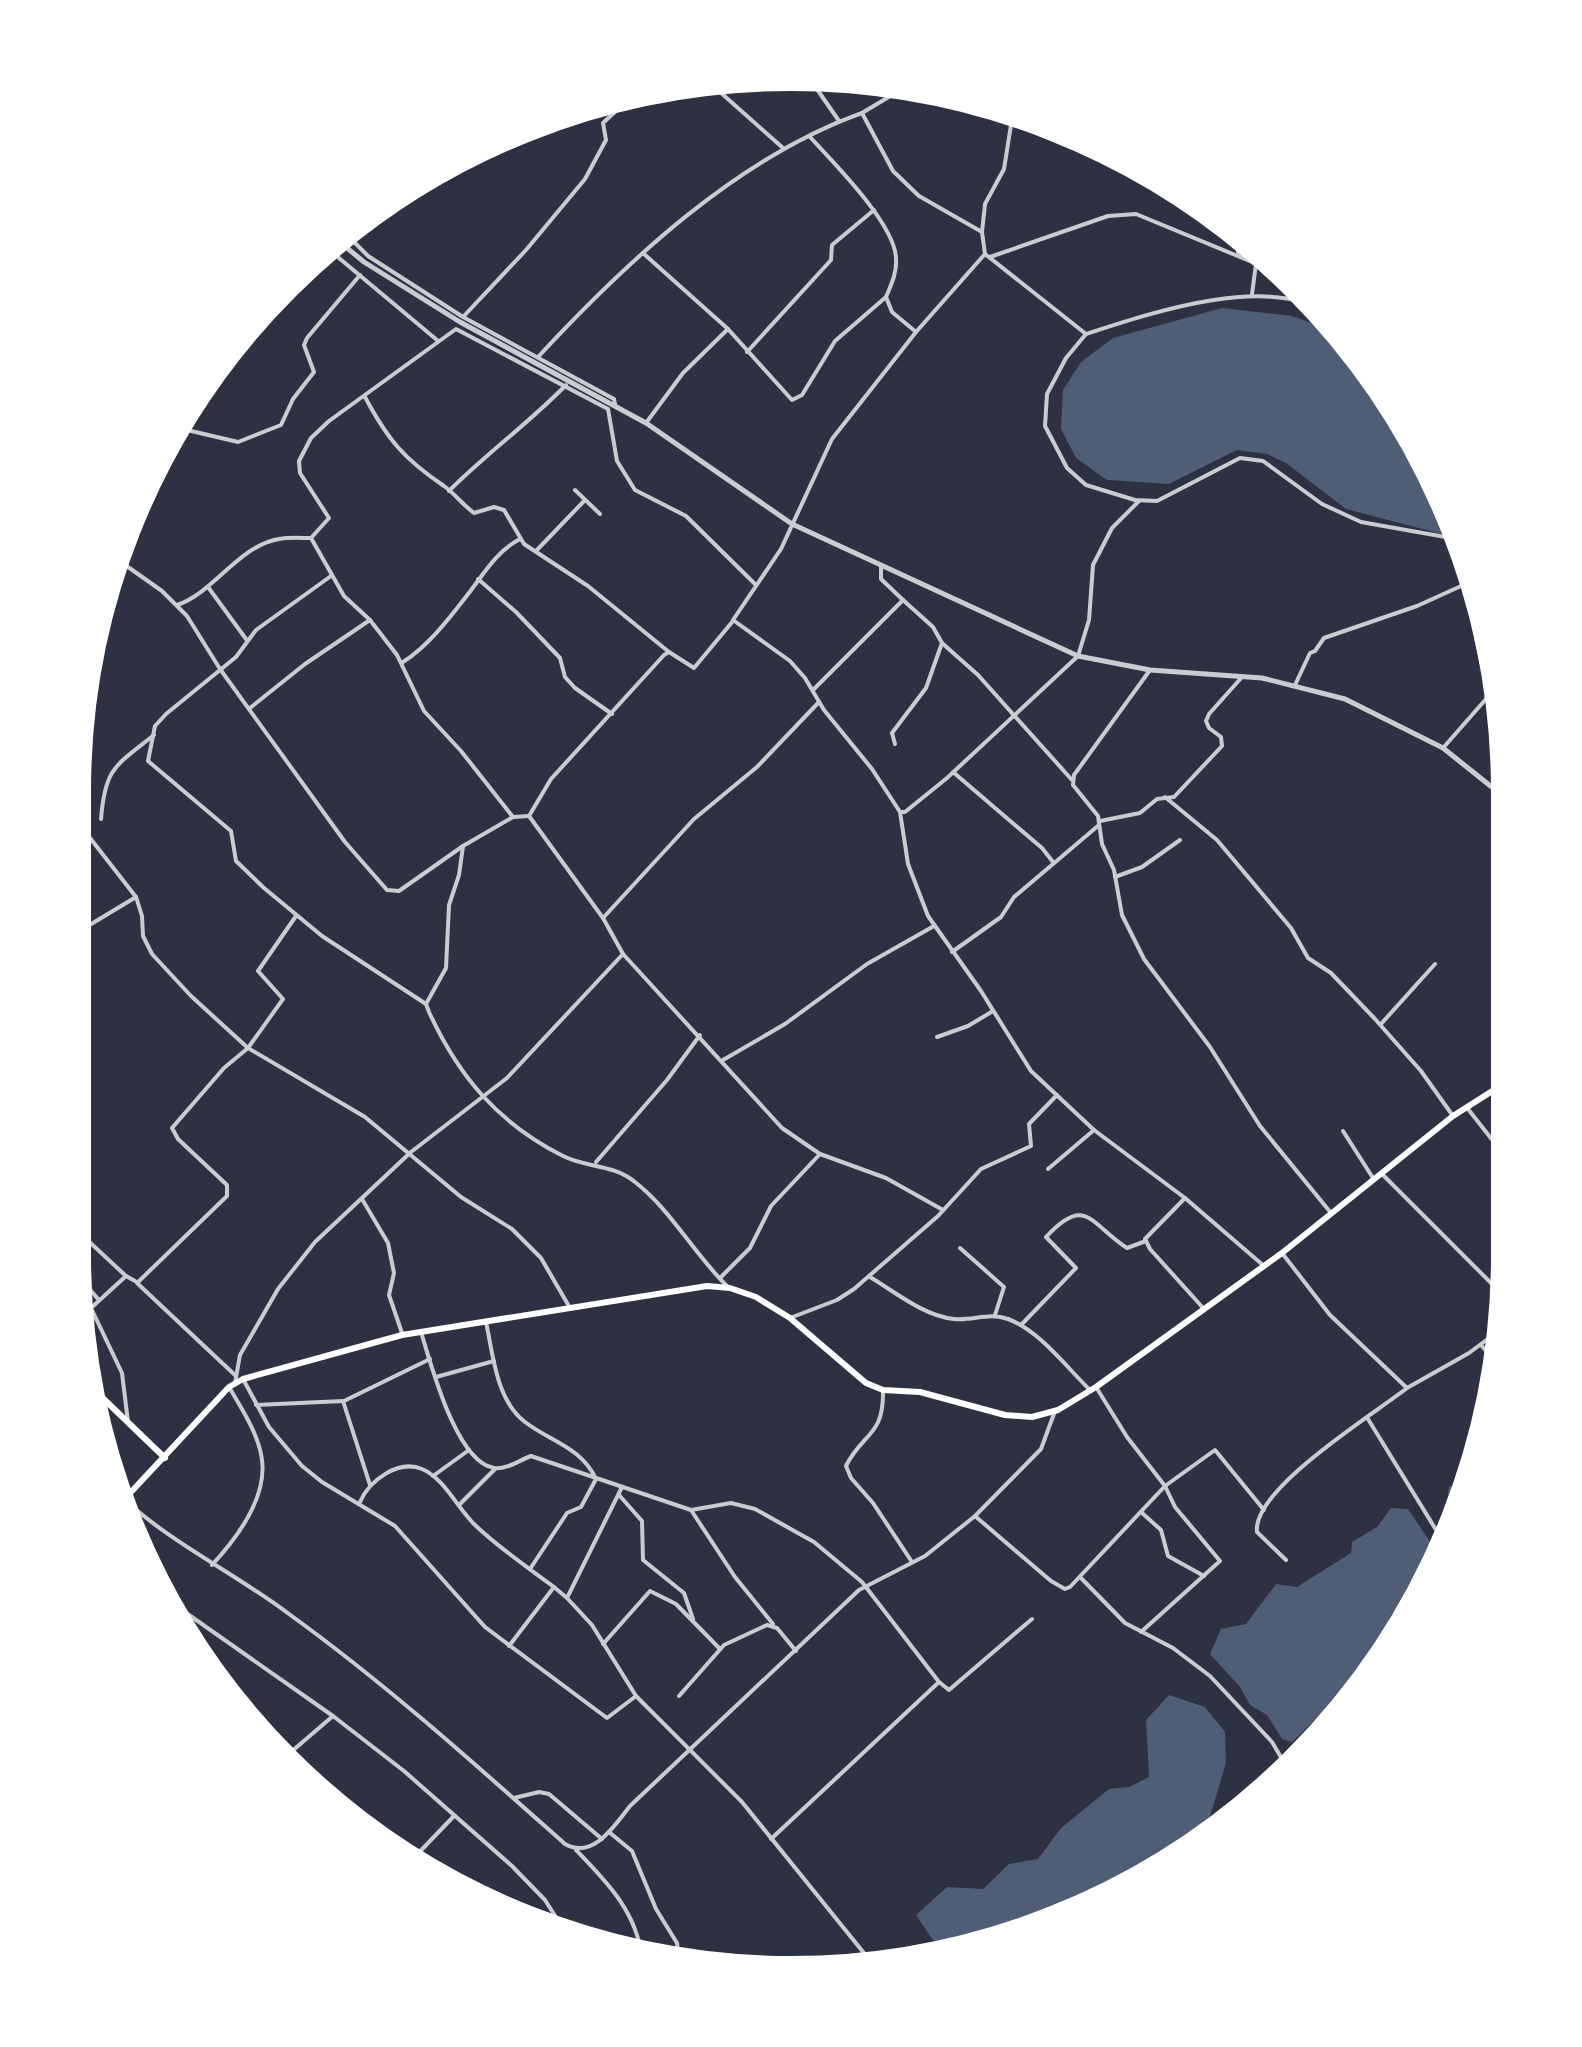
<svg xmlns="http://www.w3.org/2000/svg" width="1582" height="2047" viewBox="0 0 1582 2047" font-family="'Open Sans',sans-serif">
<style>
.water{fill:#4f5d75}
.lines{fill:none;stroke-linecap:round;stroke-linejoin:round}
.minor{stroke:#caccd0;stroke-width:4}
.tertiary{stroke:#caccd0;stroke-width:5}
.secondary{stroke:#fff;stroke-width:6}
.primary{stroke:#fff;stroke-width:6}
.rim{fill:none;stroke:#fff;stroke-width:12}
</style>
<rect width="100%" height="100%" fill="#2d3142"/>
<g class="water">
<path d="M1222,308l70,8 28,10 55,42 18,22 71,144 -26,-1 -92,-24 -60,-46 -19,-9 -30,-4 -68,34 -62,-4 -31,-22 -15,-29 2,-39 18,-28 32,-24z"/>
<path d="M1474,1478l-14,54 -7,13 -15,-23 9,-19 2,-16z"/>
<path d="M1391,1508l17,1 36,53 -42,79 -11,6 -16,32 -42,23 -41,40 -10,-3 -15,-24 -17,-10 -10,-18 -30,-33 11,-25 25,-5 30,-40 21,3 54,-34 1,-11 25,-15z"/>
<path d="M1169,1695l36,12 20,25 1,31 -24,80 -20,20 -203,92 -33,4 -30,-44 31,-28 36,2 26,-25 29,-5 23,-31 48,-39 20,-2 20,-10 -3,-57z"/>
</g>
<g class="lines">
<g class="minor">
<path d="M803,69l36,52"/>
<path d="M702,76l81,72"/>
<path d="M944,85l6,7 10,-2"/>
<path d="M1014,106l-10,63 -19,35 -3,28 3,22 -69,78 -84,107 -51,110 -48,71 57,41 15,17 19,32 48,59 28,43h5l42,-34 131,-122 11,-36 4,-55 19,-37 27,-27"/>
<path d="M862,113l55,-33"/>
<path d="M810,137c23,25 86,88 86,122 1,14 -5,26 -10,38l6,15 24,20"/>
<path d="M344,232l24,24 95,61 151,82 1,5"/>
<path d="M327,248l110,92"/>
<path d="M644,254l84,75 64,71 10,-5 33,-54 51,-44"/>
<path d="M985,254l101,80c68,-22 176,-59 243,-22"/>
<path d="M1245,256l-7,-4 9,-15 -2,-5"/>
<path d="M990,257l118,-41 28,-2 172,71"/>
<path d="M1252,294l4,-30"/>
<path d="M463,317l63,-67 59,-71 21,-39 -3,-17 43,-40"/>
<path d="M1086,334l-20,24 -19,36 -2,32 22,42 19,17 49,15 22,1 83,-43 23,3 59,43 39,18 107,19"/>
<path d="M747,352l84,-92 1,-15 42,-35"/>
<path d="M538,357c88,-95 200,-200 324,-244l31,58 26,25 63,36"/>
<path d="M365,397c23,43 39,62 79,89 11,8 19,19 30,27l20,-6 10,3 20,34 64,42 81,66"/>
<path d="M608,409l9,52 18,29 51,26 70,69"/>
<path d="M646,423l37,-50 45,-44"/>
<path d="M170,426l68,16 43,-17 12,-26 21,-27 -10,-27 3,-7 53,-63"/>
<path d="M137,484l13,-13 25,-43"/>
<path d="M575,490l25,24"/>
<path d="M449,491c38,-38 80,-68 117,-106"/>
<path d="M536,551l49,-51"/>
<path d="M111,555l51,36 25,25 33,53 125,173 42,48 12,1 64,-45"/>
<path d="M881,565v14l22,21"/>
<path d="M331,576l-75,54 -20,27 -70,57 -11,12 -7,35 83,70 5,30 28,27 58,48 104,68"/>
<path d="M478,579l38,33 44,46 5,19 10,11 37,26"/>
<path d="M208,587l38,52"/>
<path d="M177,605c38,-13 61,-59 102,-66 10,-2 22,-1 32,-1"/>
<path d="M370,620l-26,-24 -33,-58 18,-20 -29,-45 -1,-12 12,-23 18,-17 127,-92 152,80"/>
<path d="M942,643l36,32 94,105"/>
<path d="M403,662c24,-15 45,-42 62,-64 17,-21 30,-46 55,-59"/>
<path d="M1150,670l-76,105 -1,10 25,31 4,28 12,26 8,45 22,44 66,88 50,79 71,87"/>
<path d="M1295,685l15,-32 5,-2 9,-13 93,-32 53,-24"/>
<path d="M813,690l90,-90 30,27 9,16 -16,45 -34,45 3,11"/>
<path d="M250,708l55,-44 65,-44 27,35 27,56 37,40 52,66"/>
<path d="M1443,748l43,-49 2,-8 -12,-53"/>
<path d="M953,772l89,76 11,14"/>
<path d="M1165,797l52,43 74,88 17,30 23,15 44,46 46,52 32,45"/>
<path d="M69,811l67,86 6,19 1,20 9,18 39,42 57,52 117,69 96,80 51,32 29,29 29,50"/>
<path d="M900,812l8,52 20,52 53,75 50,80 63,59 91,68 79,68"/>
<path d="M529,816l-16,1 -50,29 -4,29 -10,30 -3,63 -20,36 3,8c30,65 69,111 134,144 24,12 50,8 72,26 36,28 59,72 92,104"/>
<path d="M101,819c4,-51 14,-53 53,-84"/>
<path d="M1100,821l40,-8 17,-14 17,-2 48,-51 -1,-9 -12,-9 -3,-7 3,-7 33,-37"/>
<path d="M1115,877l27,-10 38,-27"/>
<path d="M603,918l-74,-102 22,-37 113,-124 5,-3 25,16 39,-47"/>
<path d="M68,938l68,-41"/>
<path d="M68,946l10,12"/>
<path d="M952,952l49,-35 13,-20 85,-72"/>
<path d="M623,954l159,174 38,26 66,24 57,32"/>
<path d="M1508,991l-8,-11 8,-12"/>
<path d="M1381,1024l54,-60"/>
<path d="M937,1037l31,-11 25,-15"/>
<path d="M723,1060l62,-36 82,-60 67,-38"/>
<path d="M1468,1109l40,51"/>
<path d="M1343,1131l30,47"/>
<path d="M596,1162l71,-82 33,-45"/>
<path d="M1048,1169l46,-39"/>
<path d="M1382,1174l126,126"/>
<path d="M1185,1198l-40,41 5,10 54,60"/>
<path d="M362,1199l26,44 6,30 -5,22 13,38"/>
<path d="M68,1222l58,54"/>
<path d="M960,1248l44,39 -9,28"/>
<path d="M1282,1253l48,62 77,73 62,-35 39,-29"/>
<path d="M69,1265l29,34"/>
<path d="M870,1277c25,15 54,39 84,42 19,2 35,-7 54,0 32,12 59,49 83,72"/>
<path d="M720,1278l30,-30 21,-42 49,-52"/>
<path d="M790,1318l47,-18 17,-11 84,-73 43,-47 50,-23 -2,-22 28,-29"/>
<path d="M486,1322c7,32 10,78 39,100 26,20 56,25 71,57l-15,28 -14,6 -37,56"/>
<path d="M1021,1325l55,-57 -30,-31c40,-43 44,-13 81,11l19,-7"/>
<path d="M421,1332c10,32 35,130 73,136 12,2 26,-8 37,-12l160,54 40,-7 24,6 59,33 48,40 77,100 10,8 83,-71"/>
<path d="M1481,1345l22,26"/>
<path d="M236,1376l-99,-93 90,-87v-11l-49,-46 -6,-11 52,-60 24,-20 35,-49 -25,-28 38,-55"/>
<path d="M436,1377l58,-16"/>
<path d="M243,1379l26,48 33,39 20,16 73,44 90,101 122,91 29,-22 106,106 134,166"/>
<path d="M235,1383l5,-28 38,-66 37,-47 96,-90 96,-74 116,-124 -20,-36 91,-99 63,-52 62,-65"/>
<path d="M1096,1387l31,50 38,49 50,-36 49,60"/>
<path d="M883,1390c1,47 -20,42 -37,76l5,12 22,25 39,59"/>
<path d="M344,1401l86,-42"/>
<path d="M256,1405l87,-4 27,84"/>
<path d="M1368,1419l81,132"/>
<path d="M128,1422l-6,-49 -31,-65 35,-32 9,5"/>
<path d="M433,1476l36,-26"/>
<path d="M619,1495l23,26 1,39 41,33 9,26"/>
<path d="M126,1501c50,45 110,73 163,113 97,70 187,151 276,230 28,16 49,-18 65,-38l229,-216 66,-34 50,-40 66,-67 14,-38"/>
<path d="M360,1502c9,-21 38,-43 62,-33 22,9 36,40 53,56 24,23 52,42 79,62"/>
<path d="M460,1504l35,-35"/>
<path d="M691,1510l44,67 38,47"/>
<path d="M1141,1512l20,18 7,26 36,20"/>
<path d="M975,1516l76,65 14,8 5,-2 95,-101 10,21 45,54 -79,71"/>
<path d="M1286,1560l-29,-28c-5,-43 117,-118 150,-144"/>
<path d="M212,1565c24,-26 55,-67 50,-105 -3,-25 -20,-51 -33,-73"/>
<path d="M1080,1577l45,46 48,25 37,28 62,66 20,34"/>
<path d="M152,1589l181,127 71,55 108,95 33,34 26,41"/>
<path d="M567,1598l25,27 44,71"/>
<path d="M603,1644l47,-53 26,13 44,45"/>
<path d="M509,1646l45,-59 13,11 54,-109"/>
<path d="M679,1696l45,-51 43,-20 10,3 19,23"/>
<path d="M277,1764l56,-48"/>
<path d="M514,1798l25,-6 10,2 53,45"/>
<path d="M609,1832l23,19 24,58 21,34 1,8 -11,10"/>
<path d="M771,1839l168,-157"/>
<path d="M576,1850c31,32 62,63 66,110"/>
<path d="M407,1865l46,-48"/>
</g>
<path class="tertiary" d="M336,239l28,23 96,60 186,101 146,101 286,132 72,14 112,8 83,21 98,49 65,52"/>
<path class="secondary" d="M84,1380l81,78"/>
<path class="primary" d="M118,1506l111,-119 14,-8 159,-44 305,-49 23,2 26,9 34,21 76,65 17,7 37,2 85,23 27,2 26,-7 38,-23 186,-134 171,-137 55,-35"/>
</g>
<path d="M0 0H1582V2047H0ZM791 85H791A706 706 0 0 1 1497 791V1256A706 706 0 0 1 791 1962H791A706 706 0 0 1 85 1256V791A706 706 0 0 1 791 85Z" fill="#fff" fill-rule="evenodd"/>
<path class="rim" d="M791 85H791A706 706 0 0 1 1497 791V1256A706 706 0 0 1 791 1962H791A706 706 0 0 1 85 1256V791A706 706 0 0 1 791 85Z"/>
</svg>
